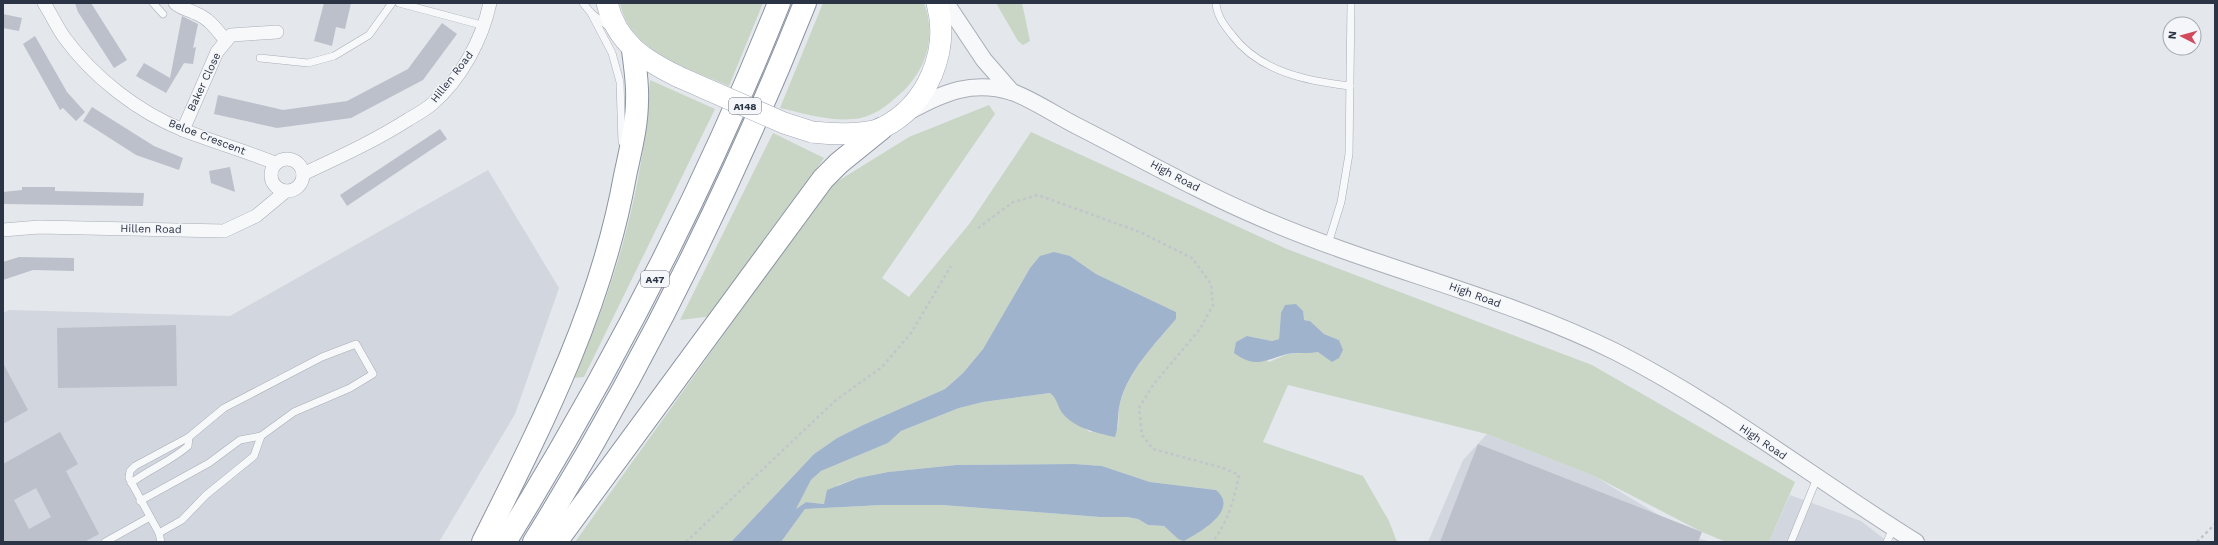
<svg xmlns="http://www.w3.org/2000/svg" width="2218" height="545" viewBox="0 0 2218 545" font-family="'Work Sans',sans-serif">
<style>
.built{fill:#d2d6de}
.green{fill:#c9d6c5;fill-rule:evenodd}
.water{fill:#9fb4cc}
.building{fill:#bbc0ca;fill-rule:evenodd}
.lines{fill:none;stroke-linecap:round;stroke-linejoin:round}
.service-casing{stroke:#a9aeb7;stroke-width:8}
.minor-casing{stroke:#a9aeb7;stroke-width:14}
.tertiary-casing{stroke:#a9aeb7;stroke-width:18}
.primary-casing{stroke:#a3abb8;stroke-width:22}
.trunk-casing{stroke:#8b94a3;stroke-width:24}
.path{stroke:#c2c5cb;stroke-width:2.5;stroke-dasharray:3 3;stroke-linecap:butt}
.service{stroke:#f7f8fa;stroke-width:7}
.minor{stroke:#f7f8fa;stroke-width:13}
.tertiary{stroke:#f7f8fa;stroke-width:16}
.primary{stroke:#fff;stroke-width:21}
.trunk{stroke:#fff;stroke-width:22}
.primary-bridge-casing{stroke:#a3abb8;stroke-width:22;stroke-linecap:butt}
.primary-bridge{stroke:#fff;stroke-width:21}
.labels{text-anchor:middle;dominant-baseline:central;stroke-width:3;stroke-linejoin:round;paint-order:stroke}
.shield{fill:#f4f6f9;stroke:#676e7b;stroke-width:1}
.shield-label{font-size:10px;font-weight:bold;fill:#2b3445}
.street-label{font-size:11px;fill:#2b3445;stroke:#f4f6f9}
</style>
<rect width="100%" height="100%" fill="#e4e7ec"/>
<g class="built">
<path d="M488,170l71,118 -44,126 -76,128h-436v-229l6,-3 221,6z"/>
<path d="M1487,434l107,42 103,62 14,4h-283l35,-82z"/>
<path d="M1790,495l71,26 27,21h-119z"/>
</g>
<g class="green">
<path d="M620,3h143l-34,83c-39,-17 -99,-34 -109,-83z"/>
<path d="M823,3h101c14,38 0,73 -31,97 -9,8 -20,15 -32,18 -27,5 -55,-4 -81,-10z"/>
<path d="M996,3h26l8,38 -7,4 -5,-4z"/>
<path d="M650,80l65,29 -131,268 -11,1c34,-73 58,-149 70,-229 3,-23 5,-46 7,-69z"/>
<path d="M989,105l6,9 -113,164 27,19 61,-74 61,-91 256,117 305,116 203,117 -26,60h-43l-24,-10 -108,-56 -107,-42 -199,-49 -25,57 100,34 26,45 8,21h-616l24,-33 77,-4h60l158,12h27l11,2 10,6 16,1 14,13 38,-49 -66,-8 -48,-16 -27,-2 -119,1 -68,7 -30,6 -20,7 -14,19 -18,-2 -11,8 16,-30 10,-9 67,-28 13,-12 58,-23 24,-6 67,-9 6,4 7,17 27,18 28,-5c1,-7 0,-17 2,-24 9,-33 35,-59 56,-84v-7l-80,-38 -26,-18 -40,12 -47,81 -20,24 -18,16 -82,36 -26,13 -23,16 -83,88h-156l255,-356 79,-49zM1281,314l29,7 14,13 15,6 -21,12 -30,2 -19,8 -22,-26 25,5 7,-2z"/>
<path d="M773,133l51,25 -111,158 -33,4z"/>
</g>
<g class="water">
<path d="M1054,252l16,4 26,18 80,38v7c-21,25 -48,52 -56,84 -3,12 -1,23 -5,34 -18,-4 -40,-9 -52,-23 -6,-7 -5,-15 -13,-21l-67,9 -24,6 -58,23 -13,12 -67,28 -10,9 -15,29 10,-7 18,2 3,-14 31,-12 30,-6 68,-7 119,-1 27,2 48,16 66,8c24,20 -16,42 -32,51l-6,-2 -14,-13 -16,-1 -10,-6 -11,-2h-27l-158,-12h-60l-77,4 -24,33h-50l83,-88 23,-16 26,-13 82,-36 18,-16 20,-24 47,-81 10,-12z"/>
<path d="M1296,304l7,7 1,9 6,1 14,13 15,6 4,10 -4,8 -7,4 -14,-10c-10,2 -22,0 -31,2 -22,6 -31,15 -53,-1l2,-11 11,-6 25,5 7,-2 2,-26 4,-8z"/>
</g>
<g class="building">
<path d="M75,3h16l36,57 -13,8 -36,-56z"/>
<path d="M324,3h27l-6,26 -9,-2 -4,19 -18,-5z"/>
<path d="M3,14l19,4 -3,13 -16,-3z"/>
<path d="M182,16l16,8 -5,24 3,-1 -3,17 -9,-1 -18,30 -30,-17 8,-13 26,15z"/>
<path d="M442,23l15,11 -34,46 -72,38 -74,10 -63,-14 4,-19 65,15 64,-9 61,-32z"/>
<path d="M35,36l32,56 18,20 -9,9 -13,-13 -3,2 -37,-66z"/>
<path d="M92,107l62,39 29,12 -4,12 -43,-15 -53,-34z"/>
<path d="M440,129l7,10 -100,67 -7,-11z"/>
<path d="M230,167l5,25 -24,-9 -2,-12z"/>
<path d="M22,187h33v4l89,2 -1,13 -140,-2v-12l19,-2z"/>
<path d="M19,257l55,1v13l-41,-1 -30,10v-18z"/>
<path d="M176,325l1,61 -119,2 -1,-60z"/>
<path d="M3,363l25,47 -25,14z"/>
<path d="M60,432l18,32 -12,7 33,63 -15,8h-81v-78zM36,488l15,29 -22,12 -15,-29z"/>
<path d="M1478,444l224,88 -4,10h-258z"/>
</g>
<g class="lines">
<defs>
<g id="service">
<path d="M153,3l10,11"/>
<path d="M399,3l86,23"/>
<path d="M583,3l8,10 18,14"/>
<path d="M1216,3c1,13 8,22 16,32 28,37 75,46 118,51"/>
<path d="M591,13l21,40 8,29 2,60"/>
<path d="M260,58l48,5 26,-7 35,-21 23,-32"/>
<path d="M1328,244l13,-42 8,-48 2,-151"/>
<path d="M131,483c19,-14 40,-22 57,-37l1,-9 35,-29 98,-51 34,-13 17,30 -23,14 -56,24 -33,24 -7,20 -48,39 -24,25 -23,13"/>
<path d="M140,501l69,-38 31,-23 21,-4"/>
<path d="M105,542l45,-25"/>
<path d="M161,542l-2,-9 -30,-55 1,-7 5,-5 54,-29"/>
<path d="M1791,542l26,-64"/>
<path d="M1887,542l6,-14"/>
</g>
<g id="minor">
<path d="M44,3c7,11 13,24 20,34 29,40 74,75 119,93 31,12 62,21 92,33"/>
<path d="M175,3c6,6 13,6 20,10 14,5 22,17 31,28"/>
<path d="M183,130l34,-78 14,-17 46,-3"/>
<circle cx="287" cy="175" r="16"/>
<path d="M303,174c36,-17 72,-33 106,-55 7,-4 16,-9 23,-15 29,-25 50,-64 58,-101"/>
<path d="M3,230l36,-3 185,4 32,-15 30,-25"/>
</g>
<g id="tertiary">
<path d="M946,3l38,57 28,32"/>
<path d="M910,111c34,-19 63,-31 102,-19 20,7 45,24 65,34 61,31 122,66 186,93 116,50 240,77 353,133 106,54 200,128 300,190"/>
</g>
<g id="primary">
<path d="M607,3c10,40 37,57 72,74"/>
<path d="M812,132c18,2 53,4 70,-4 46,-23 68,-77 55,-125"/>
</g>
<g id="trunk">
<path d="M483,542c60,-120 118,-233 142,-366 5,-24 12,-50 12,-75 1,-17 -2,-34 -4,-51"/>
<path d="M505,542c106,-172 199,-351 274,-539"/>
<path d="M534,542c107,-172 196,-351 271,-539"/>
<path d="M556,542l267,-363 16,-16 42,-34"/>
</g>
</defs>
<use href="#service" class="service-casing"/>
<use href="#minor" class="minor-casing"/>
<use href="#tertiary" class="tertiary-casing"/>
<use href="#primary" class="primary-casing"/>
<use href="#trunk" class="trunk-casing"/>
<g class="path">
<path d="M978,228l35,-26 25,-7 102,37 52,26 19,26 2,21 -13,24 -47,56 -14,23 3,27 11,14 70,19 16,7c-5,24 -11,48 -27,67"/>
<path d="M686,542l150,-142 46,-33 29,-34 40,-67"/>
<path d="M2197,542l18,-18"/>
</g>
<use href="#service" class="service"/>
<use href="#minor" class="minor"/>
<use href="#tertiary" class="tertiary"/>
<use href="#primary" class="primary"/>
<use href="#trunk" class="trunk"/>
<defs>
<path id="primary-bridge" d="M679,77l105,46 28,9"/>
</defs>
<use href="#primary-bridge" class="primary-bridge-casing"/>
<use href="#primary-bridge" class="primary-bridge"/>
</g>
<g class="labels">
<g class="shield">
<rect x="729" y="98" width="32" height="16" rx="3"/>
<rect x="641" y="271" width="28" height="16" rx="3"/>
</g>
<g class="shield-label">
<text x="745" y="106">A148</text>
<text x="655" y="279">A47</text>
</g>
<g class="street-label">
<text transform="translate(452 77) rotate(-52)">Hillen Road</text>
<text transform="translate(204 82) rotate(-65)">Baker Close</text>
<text transform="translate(207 137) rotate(21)">Beloe Crescent</text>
<text transform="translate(1175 176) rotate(28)">High Road</text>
<text transform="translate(151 229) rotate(1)">Hillen Road</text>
<text transform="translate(1475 295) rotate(20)">High Road</text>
<text transform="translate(1763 442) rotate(34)">High Road</text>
</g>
</g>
<rect width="2218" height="545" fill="none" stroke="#2b3445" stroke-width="8"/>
<g transform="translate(2182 36) rotate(276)"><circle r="19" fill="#f4f6f9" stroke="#a4a8b1"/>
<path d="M0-3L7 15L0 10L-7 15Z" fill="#d1495b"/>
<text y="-6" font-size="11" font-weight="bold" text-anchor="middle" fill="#2b3445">N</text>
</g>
</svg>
